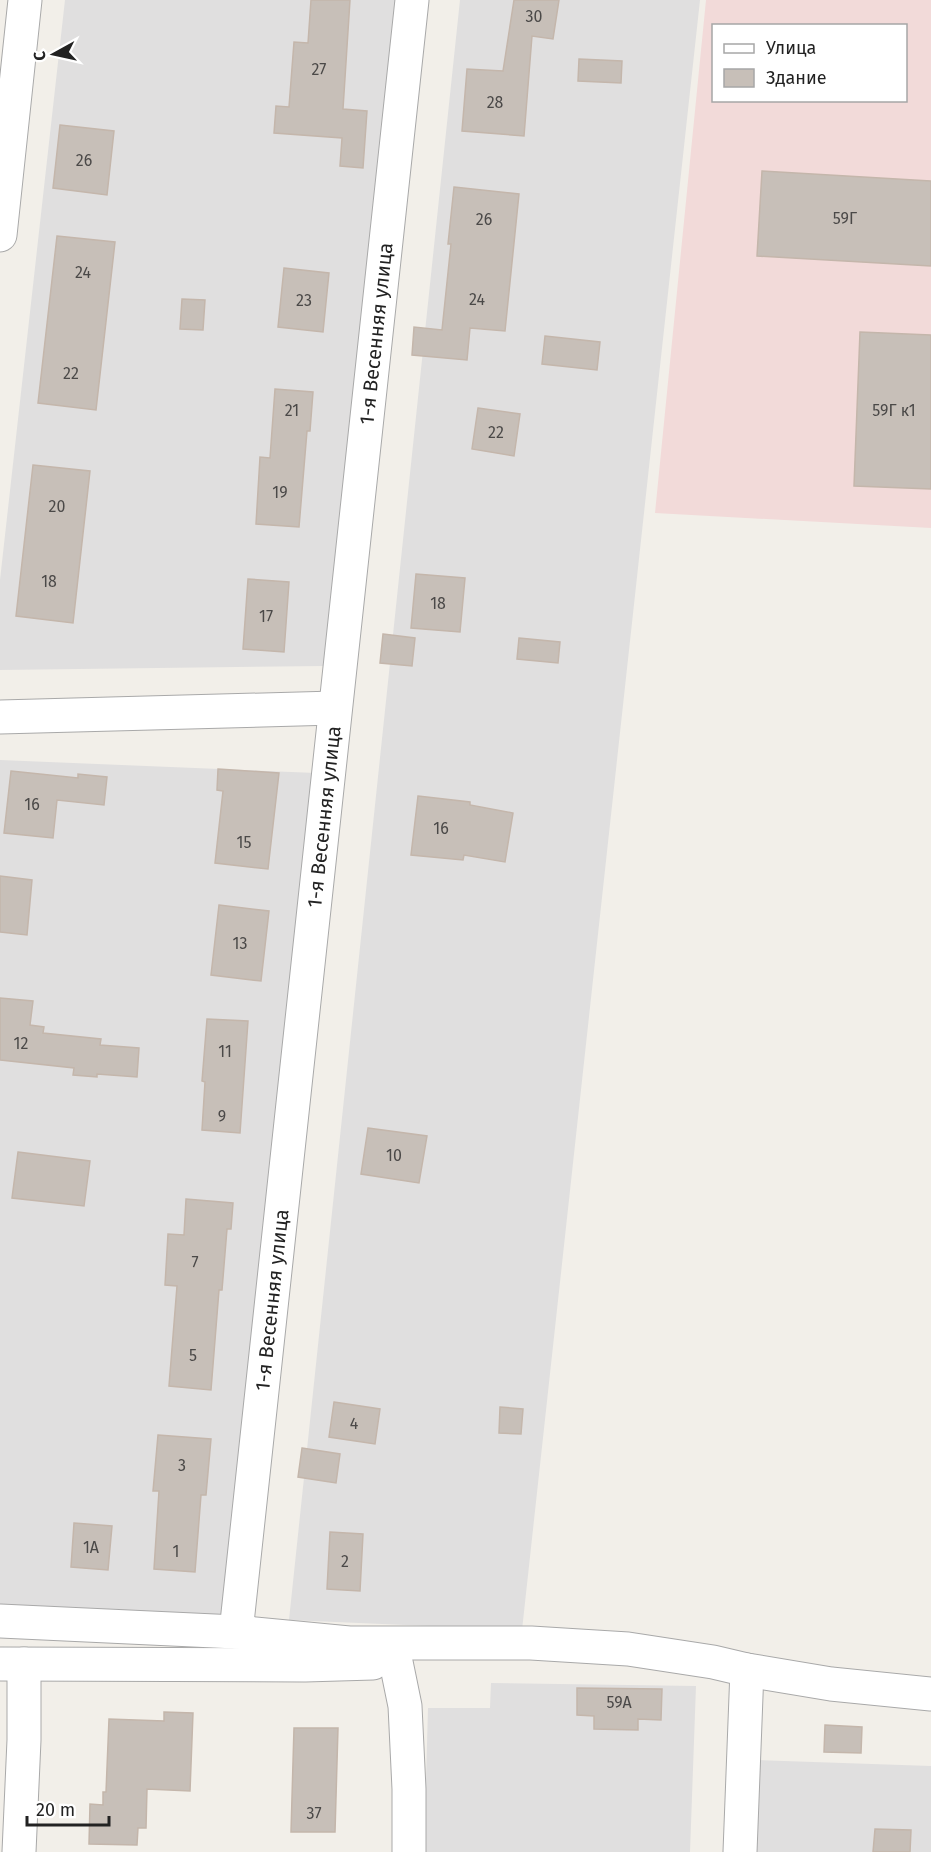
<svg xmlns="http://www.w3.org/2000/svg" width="931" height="1852" viewBox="0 0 931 1852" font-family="'Fira Sans',sans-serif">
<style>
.residential{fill:#e0dfdf}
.commercial{fill:#f2dad9;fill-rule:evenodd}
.building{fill:#c7bfb8;stroke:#c4b6ab;stroke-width:1.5}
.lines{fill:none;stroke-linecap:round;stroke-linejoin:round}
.minor-casing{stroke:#a9a9a9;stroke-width:35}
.minor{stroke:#fff;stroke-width:33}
.labels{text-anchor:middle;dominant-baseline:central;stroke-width:4.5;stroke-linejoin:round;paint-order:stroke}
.number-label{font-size:16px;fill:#4b4948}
.street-label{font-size:20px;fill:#222;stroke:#fff}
</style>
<rect width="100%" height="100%" fill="#f2efe9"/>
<g class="residential">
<path d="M65,0h331l-71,666 -325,4v-90z"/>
<path d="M460,0h240l-178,1630 -233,-10z"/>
<path d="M0,760l316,13 -89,844 -227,-9z"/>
<path d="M491,1683l205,3 -6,166h-266l4,-144h62z"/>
<path d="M756,1760l175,6v86h-178z"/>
</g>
<path class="commercial" d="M706,0h225v528l-276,-15zM714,26h192v74h-192z"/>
<g class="building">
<path d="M311,0h39l-7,109 24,2 -4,57 -23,-2 2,-28 -68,-5 2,-27 13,1 5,-65 14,1z"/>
<path d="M514,0h45l-6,39 -21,-3 -8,100 -62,-5 5,-62 36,2z"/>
<path d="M579,59l43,2 -1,22 -43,-2z"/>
<path d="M60,125l54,6 -7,64 -54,-7z"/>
<path d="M762,171l169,10v85l-174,-10z"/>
<path d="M454,187l65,7 -14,137 -35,-3 -3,32 -55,-5 2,-28 28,3 9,-86h-3z"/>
<path d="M57,236l58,6 -19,168 -58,-7z"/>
<path d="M284,268l45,5 -6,59 -45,-5z"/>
<path d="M182,299l23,1 -2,30 -23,-1z"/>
<path d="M860,332l71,3v154l-77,-3z"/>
<path d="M545,336l55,6 -3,28 -55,-6z"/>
<path d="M275,389l38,3 -3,39h-3l-8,96 -43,-3 4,-67 10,1z"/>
<path d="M478,408l42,6 -6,42 -42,-7z"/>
<path d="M33,465l57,6 -17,152 -57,-7z"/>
<path d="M416,574l49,4 -5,54 -49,-4z"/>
<path d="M248,579l41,3 -5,70 -41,-3z"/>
<path d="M383,634l32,4 -3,28 -32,-3z"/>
<path d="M519,638l41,4 -2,21 -41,-4z"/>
<path d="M218,769l61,4 -11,96 -53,-6 8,-72 -6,-1z"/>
<path d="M11,771l67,7v-4l29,3 -3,28 -47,-5 -4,38 -49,-5z"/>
<path d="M418,796l52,6v3l43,8 -8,49 -41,-7 -1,5 -52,-5z"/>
<path d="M0,876l32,4 -5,55 -27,-3z"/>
<path d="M219,905l50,6 -8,70 -50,-6z"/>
<path d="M0,998l33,3 -3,24 14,2 -1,6 58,6 -1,6 39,3 -2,29 -40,-3v3l-24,-2 1,-7 -74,-8z"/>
<path d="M207,1019l41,2 -8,112 -38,-3 3,-48 -3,-1z"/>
<path d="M368,1128l59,8 -8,47 -58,-9z"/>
<path d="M18,1152l72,9 -6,45 -72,-8z"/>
<path d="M186,1199l47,4 -2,26h-4l-5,61h-3l-8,100 -42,-4 8,-100 -12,-1 3,-51 16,1z"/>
<path d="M334,1402l46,7 -5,35 -46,-7z"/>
<path d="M500,1407l23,2 -2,25 -22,-1z"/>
<path d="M158,1435l53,4 -5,56h-5l-6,77 -41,-3 5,-78h-6z"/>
<path d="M302,1448l38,6 -4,29 -38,-6z"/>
<path d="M74,1523l38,3 -4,44 -37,-3z"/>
<path d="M330,1532l33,2 -3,57 -33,-2z"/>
<path d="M577,1688l85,1 -1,31 -23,-1v11l-44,-1v-13l-17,-1z"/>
<path d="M164,1712l29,1 -3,78 -43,-2 -1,39h-8l-1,17 -48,-1 1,-40 13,1v-13h3l3,-73 55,2z"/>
<path d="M825,1725l37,2 -1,26 -37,-1z"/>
<path d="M294,1728h44l-3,104h-44z"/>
<path d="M875,1829l36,1 -1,22h-37z"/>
</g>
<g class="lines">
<defs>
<g id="minor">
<path d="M0,235l25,-235"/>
<path d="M0,717l335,-9"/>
<path d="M0,1621l236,11 113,11h182l97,6 85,13 34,8 84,14 100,10"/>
<path id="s1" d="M236,1632l176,-1632"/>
<path d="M357,1647l39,15 9,44 4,83v63"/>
<path d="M0,1664l305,1 68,-2"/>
<path d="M19,1852l5,-112v-76"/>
<path d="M740,1852l7,-182"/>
</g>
</defs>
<use href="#minor" class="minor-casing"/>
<use href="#minor" class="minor"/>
</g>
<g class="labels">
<g class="number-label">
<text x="534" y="16">30</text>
<text x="319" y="69">27</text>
<text x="495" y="102">28</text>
<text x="84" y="160">26</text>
<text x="845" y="218">59Г</text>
<text x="484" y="219">26</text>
<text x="83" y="272">24</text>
<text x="477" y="299">24</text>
<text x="304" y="300">23</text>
<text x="71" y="373">22</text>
<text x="292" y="410">21</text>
<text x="894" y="410">59Г к1</text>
<text x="496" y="432">22</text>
<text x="280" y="492">19</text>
<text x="57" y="506">20</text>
<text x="49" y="581">18</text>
<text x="438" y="603">18</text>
<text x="266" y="616">17</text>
<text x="32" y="804">16</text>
<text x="441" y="828">16</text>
<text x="244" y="842">15</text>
<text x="240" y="943">13</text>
<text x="21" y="1043">12</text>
<text x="225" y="1051">11</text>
<text x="222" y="1116">9</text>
<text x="394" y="1155">10</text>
<text x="195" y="1262">7</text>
<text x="193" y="1355">5</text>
<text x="354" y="1423">4</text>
<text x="182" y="1465">3</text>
<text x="91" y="1547">1А</text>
<text x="176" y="1551">1</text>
<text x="345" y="1561">2</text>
<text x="619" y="1702">59А</text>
<text x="314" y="1813">37</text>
</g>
<g class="street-label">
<text stroke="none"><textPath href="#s1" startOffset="1306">1-я Весенняя улица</textPath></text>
<text stroke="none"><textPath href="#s1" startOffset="820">1-я Весенняя улица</textPath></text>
<text stroke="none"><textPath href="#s1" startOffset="334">1-я Весенняя улица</textPath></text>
</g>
</g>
<rect x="712" y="24" width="195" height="78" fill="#ffffff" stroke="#a7a7a7" stroke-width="1.5"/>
<rect x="724" y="44" width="30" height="9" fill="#ffffff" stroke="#a7a7a7" stroke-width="1.5"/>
<text x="766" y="54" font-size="18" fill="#222222">Улица</text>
<rect x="724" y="69" width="30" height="18" fill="#c7bfb8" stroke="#a7a7a7" stroke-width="1.5"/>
<text x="766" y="84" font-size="18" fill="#222222">Здание</text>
<g transform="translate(54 54) rotate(262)" stroke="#ffffff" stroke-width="4.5" paint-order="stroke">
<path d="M0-4.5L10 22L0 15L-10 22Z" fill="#222222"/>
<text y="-9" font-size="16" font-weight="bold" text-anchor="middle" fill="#222222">С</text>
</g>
<path d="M27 1816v9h82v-9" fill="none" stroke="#222222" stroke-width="3"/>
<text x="36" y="1816" font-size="18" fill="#222222" stroke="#ffffff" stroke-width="4.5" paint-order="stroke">20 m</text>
</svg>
